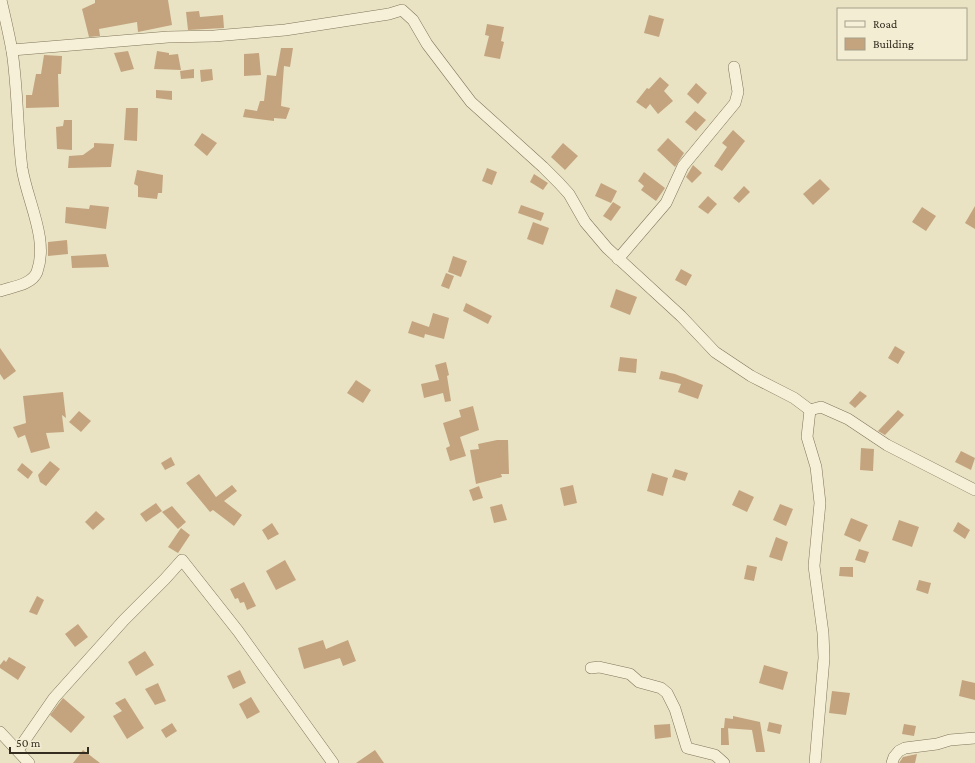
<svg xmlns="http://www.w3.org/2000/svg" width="975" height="763" viewBox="0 0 975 763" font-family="'Crimson Pro',serif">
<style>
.building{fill:#c4a47e}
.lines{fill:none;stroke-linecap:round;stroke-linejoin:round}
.minor-casing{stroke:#82755c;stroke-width:12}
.minor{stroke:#f5f0d7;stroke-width:11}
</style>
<rect width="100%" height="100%" fill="#e9e3c4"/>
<g class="building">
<path d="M95,0h73l4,25 -34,7 -1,-10 -38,7 1,7 -11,1 -7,-28 13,-6z"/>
<path d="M199,11l1,6 23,-2 1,13 -36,2 -2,-18z"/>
<path d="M649,15l15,4 -5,18 -15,-4z"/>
<path d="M487,24l17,3 -3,14 3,1 -4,17 -16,-3 5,-20 -4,-1z"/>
<path d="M281,48h12l-3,19 -6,-1 -3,40 9,2 -4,11 -12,-1v3l-31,-4 2,-8 12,2 3,-10h4l3,-26 9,1z"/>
<path d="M128,51l6,18 -13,3 -7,-19z"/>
<path d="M157,51l12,2v2l9,-1 3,16 -27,-1z"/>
<path d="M259,53l2,22 -17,1v-22z"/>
<path d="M44,55l18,1 -1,18h-3l1,33 -33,1v-13h6l4,-21h5z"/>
<path d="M194,69v9l-13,1 -1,-8z"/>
<path d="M212,69l1,11 -12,2 -1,-12z"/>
<path d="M660,77l9,8 -5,6 9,10 -15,13 -8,-10 -4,5 -10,-7 11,-14 2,1z"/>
<path d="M696,83l11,10 -9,11 -11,-10z"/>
<path d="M156,90l16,1v9l-16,-2z"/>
<path d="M126,108h12l-1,33 -13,-1z"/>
<path d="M695,111l11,9 -10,11 -11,-9z"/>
<path d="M64,120h8v30l-15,-1 -1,-22 7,-1z"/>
<path d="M733,130l12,11 -23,30 -8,-5 13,-19 -5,-4z"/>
<path d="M202,133l15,10 -10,13 -13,-11z"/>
<path d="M668,138l16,15 -9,14 -18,-17z"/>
<path d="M94,143l20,1 -3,23 -43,1 1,-12 14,-1 11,-8z"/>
<path d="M563,143l15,13 -13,14 -14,-13z"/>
<path d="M693,165l9,8 -10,10 -6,-6z"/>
<path d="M487,168l10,4 -5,13 -10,-4z"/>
<path d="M137,170l26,5 -1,18h-4l-1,6 -19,-2v-11l-4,-2z"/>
<path d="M644,172l21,16 -9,13 -15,-11 3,-4 -6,-5z"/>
<path d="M534,174l14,9 -5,7 -13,-8z"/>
<path d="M820,179l10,10 -17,16 -10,-11z"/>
<path d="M601,183l16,8 -6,12 -16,-7z"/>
<path d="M744,186l6,6 -11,11 -6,-5z"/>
<path d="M708,196l9,8 -9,10 -10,-7z"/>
<path d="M613,202l8,5 -10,14 -8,-5z"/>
<path d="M90,205l19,2 -3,22 -41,-6 1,-16 23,2z"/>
<path d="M521,205l23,8 -3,8 -23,-8z"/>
<path d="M975,206v23l-10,-6z"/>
<path d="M922,207l14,9 -10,15 -14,-9z"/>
<path d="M533,222l16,6 -6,17 -16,-6z"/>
<path d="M67,240l1,14 -20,2v-14z"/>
<path d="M106,254l3,13 -37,1 -1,-12z"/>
<path d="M453,256l14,5 -6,16 -13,-5z"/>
<path d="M681,269l11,6 -6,11 -11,-6z"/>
<path d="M446,273l8,3 -5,13 -8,-3z"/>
<path d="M616,289l21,8 -7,18 -20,-8z"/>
<path d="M466,303l26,13 -4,8 -25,-13z"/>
<path d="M433,313l16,5 -5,21 -19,-5 -1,4 -16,-5 4,-12 17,6z"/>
<path d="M895,346l10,6 -7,12 -10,-6z"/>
<path d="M0,348l16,23 -12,9 -4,-6z"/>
<path d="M620,357l17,2 -1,14 -18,-2z"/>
<path d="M446,362l3,13 -2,1 4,25 -6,1 -2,-9 -19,5 -3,-14 18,-4 -4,-15z"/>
<path d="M661,371l14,3 28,11 -5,14 -20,-7 3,-8 -22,-5z"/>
<path d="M356,380l15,10 -8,13 -16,-10z"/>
<path d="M860,391l7,5 -12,12 -6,-5z"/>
<path d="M63,392l3,26 -4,-3 2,17 -18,1 4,15 -19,5 -6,-18 -7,3 -5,-11 13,-4 -3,-27z"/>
<path d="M473,406l6,24 -19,7 6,19 -16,5 -4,-13 4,-2 -7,-23 18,-6 -2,-7z"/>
<path d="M898,410l6,5 -19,20 -7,-4z"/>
<path d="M79,411l12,10 -10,11 -12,-10z"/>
<path d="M497,440h11l1,34h-8l1,3 -26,7 -6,-34 9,-1 -1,-5z"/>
<path d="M861,448l13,1 -1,22 -13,-1z"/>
<path d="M961,451l14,7 -4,12 -16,-8z"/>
<path d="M171,457l4,8 -10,5 -4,-7z"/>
<path d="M50,461l10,8 -14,17 -6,-4 -2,-7z"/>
<path d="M22,463l11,9 -5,7 -11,-9z"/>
<path d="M675,469l13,4 -3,8 -13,-4z"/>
<path d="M652,473l16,5 -5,18 -16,-5z"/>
<path d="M199,474l17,23 16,-12 5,6 -13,10 18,14 -8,11 -21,-16 -3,2 -24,-29z"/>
<path d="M573,485l4,18 -13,3 -4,-18z"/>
<path d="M479,486l4,12 -10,3 -4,-11z"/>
<path d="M739,490l15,7 -7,15 -15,-7z"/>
<path d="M156,503l6,8 -16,11 -6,-8z"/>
<path d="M502,504l5,16 -13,3 -4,-16z"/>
<path d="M780,504l13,5 -7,17 -13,-6z"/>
<path d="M172,506l14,16 -8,7 -16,-17z"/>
<path d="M96,511l9,8 -12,11 -8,-8z"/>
<path d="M851,518l17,7 -8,17 -16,-7z"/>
<path d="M899,520l20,7 -7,20 -20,-7z"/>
<path d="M958,522l12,8 -5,9 -12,-8z"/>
<path d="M272,523l7,11 -11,6 -6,-10z"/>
<path d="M181,528l9,7 -12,18 -10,-6z"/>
<path d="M776,537l12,5 -6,19 -13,-4z"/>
<path d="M859,549l10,3 -4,11 -10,-3z"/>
<path d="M285,560l11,20 -20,10 -10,-19z"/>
<path d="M747,565l10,2 -3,14 -10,-2z"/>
<path d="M840,567h13v10l-14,-1z"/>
<path d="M919,580l12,3 -3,11 -12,-4z"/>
<path d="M244,582l12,24 -9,4 -3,-8 -4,1 -2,-5 -3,1 -5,-10z"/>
<path d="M37,596l7,4 -7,15 -8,-3z"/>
<path d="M78,624l10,13 -13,10 -10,-13z"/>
<path d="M323,640l3,9 22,-9 8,21 -13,5 -3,-8 -36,11 -6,-21z"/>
<path d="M145,651l9,14 -18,11 -8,-14z"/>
<path d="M9,657l17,10 -8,13 -18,-12v-3l4,-5 2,2z"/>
<path d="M764,665l24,7 -5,18 -24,-7z"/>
<path d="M240,670l6,13 -13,6 -6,-13z"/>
<path d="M962,680l13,3v17l-16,-4z"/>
<path d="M158,683l8,18 -11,4 -10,-16z"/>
<path d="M832,691l18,2 -4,22 -17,-2z"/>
<path d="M251,697l9,15 -13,7 -8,-15z"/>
<path d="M63,698l22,19 -14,16 -21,-18z"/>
<path d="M125,698l19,30 -17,11 -14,-23 9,-5 -7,-8z"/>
<path d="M733,716l27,6 5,30h-9l-4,-22 -28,-2 1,-10 8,1z"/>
<path d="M769,722l13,3 -2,9 -13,-3z"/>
<path d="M172,723l5,8 -11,7 -5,-8z"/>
<path d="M670,724l1,13 -16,2 -1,-14z"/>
<path d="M904,724l12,2 -2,10 -12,-2z"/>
<path d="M721,728h7l1,17h-8z"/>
<path d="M83,750l17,13h-27z"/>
<path d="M375,750l9,13h-28z"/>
<path d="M917,754l-2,9h-16l4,-6z"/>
</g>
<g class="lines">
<defs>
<g id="minor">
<path d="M12,50l156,-13 46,-1 71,-6 104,-16 13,-4 11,10 14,24 44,58 72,65 16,16 10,11 16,28 22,26 74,68 34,36 36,24 43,22 16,12"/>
<path d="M618,259l48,-56 17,-37 52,-63 3,-11 -4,-25"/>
<path d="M0,291c11,-4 32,-6 37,-19 12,-33 -10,-71 -15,-104 -5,-39 -4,-78 -10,-117 -3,-17 -7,-34 -11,-51"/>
<path d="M810,410l-3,27 9,30 4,36 -6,63 9,67 1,25 -9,105"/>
<path d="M810,410l11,-3 27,12 39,26 88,45"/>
<path d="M591,668l8,-1 31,7 9,8 22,6 6,5 8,16 12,39 28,7 9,8"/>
<path d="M0,732l29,31"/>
<path d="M18,750l36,-52 70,-78 41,-41 17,-19 56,71 95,132"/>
<path d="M892,763l2,-6 5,-6 6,-3 32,-4 13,-4 25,-2"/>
</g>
</defs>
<use href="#minor" class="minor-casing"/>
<use href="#minor" class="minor"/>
</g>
<rect x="837" y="8" width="130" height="52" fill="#f2edd3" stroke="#a6a08b"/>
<rect x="845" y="21" width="20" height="6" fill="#f5f0d7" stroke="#a6a08b"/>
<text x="873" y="28" font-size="12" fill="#342c1f">Road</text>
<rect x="845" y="38" width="20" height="12" fill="#c4a47e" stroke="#a6a08b"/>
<text x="873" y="48" font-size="12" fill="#342c1f">Building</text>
<path d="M10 747v6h78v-6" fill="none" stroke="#342c1f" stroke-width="2"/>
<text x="16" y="747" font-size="12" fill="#342c1f" stroke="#f2edd3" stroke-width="3" paint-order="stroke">50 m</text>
</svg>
